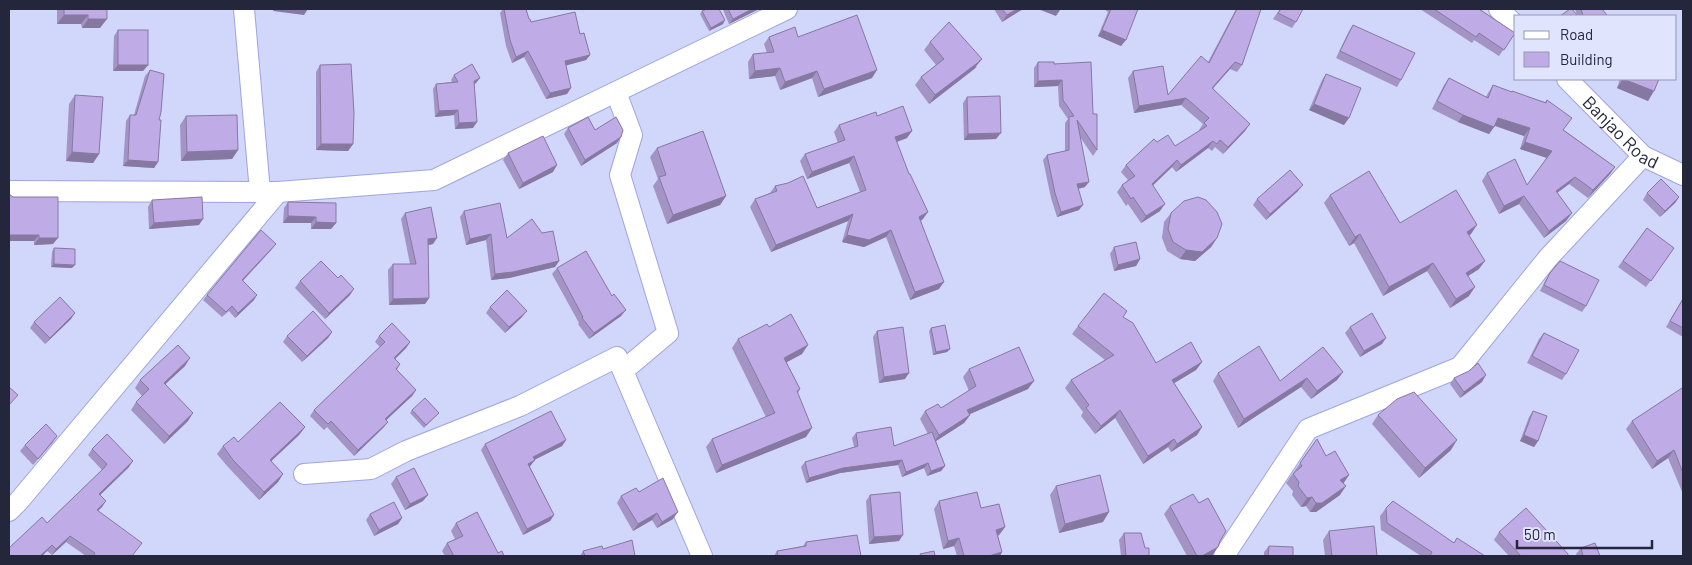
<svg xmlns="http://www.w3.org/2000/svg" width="1692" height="565" viewBox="0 0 1692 565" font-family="Barlow,sans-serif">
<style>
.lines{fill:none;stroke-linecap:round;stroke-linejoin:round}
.minor-casing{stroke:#9fa5df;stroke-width:22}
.minor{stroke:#fff;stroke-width:20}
.wall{fill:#a494c6}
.shaded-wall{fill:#8678a1}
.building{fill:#bface6;stroke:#8678a1}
.labels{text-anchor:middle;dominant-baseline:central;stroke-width:4;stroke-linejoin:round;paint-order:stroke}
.street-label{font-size:18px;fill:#24263c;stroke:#e1e4fd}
</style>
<rect width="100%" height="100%" fill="#d1d6fb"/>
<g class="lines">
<defs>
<g id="minor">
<path d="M244,9l16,183"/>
<path d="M1499,9l17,17"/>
<path id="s1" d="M1567,79l76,77 40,19"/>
<path d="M616,92l16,43 -12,40 48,158 -44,37"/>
<path d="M9,191l269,1 156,-12 353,-171"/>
<path d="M304,474l67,-5 35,-18 114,-45 97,-49 85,199"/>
<path d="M9,511l9,-9 260,-310"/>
<path d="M1224,556l84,-127 152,-62 88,-109 95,-102"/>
</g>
</defs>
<use href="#minor" class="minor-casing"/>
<use href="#minor" class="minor"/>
</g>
<g class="wall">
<path d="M57,9h50l-7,19h-18l-1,-4h-24z"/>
<path d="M503,9h23l3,10 2,3 59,33 -4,5 -20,5 1,29 -21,5 -22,-42 -12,6 -6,-17 -6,-33z"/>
<path d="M723,9h36l-30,15 -6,-14z"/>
<path d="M994,9h29l-21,13z"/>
<path d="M1104,9h34l-17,37 -23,-10 10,-24z"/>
<path d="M1236,9h25l-19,56 -5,7 -7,-3 -17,19 32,43 -22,23 -8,-7 -3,4 -4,-3 -32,24 -4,-5 -19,18 7,26 -19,12 -13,-19 -2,2 -9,-14 5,-7 6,-5 -7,-8 5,-7 31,-23 18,4 24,-15v-1l4,-6 -22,-19 -47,8 -6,-35 5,-7 35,24 40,-33z"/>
<path d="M1280,9l16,13 -4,6 -19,-9z"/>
<path d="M1420,9h59l36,24 -16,23 -25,-16 -2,3z"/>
<path d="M1575,9h27l4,7h-46l17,-1z"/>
<path d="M702,11l21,13 -14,7 -9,-17z"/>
<path d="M1353,25l48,55 -4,7 -61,-29 13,-27z"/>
<path d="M118,30l30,35 -5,6h-30l1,-35z"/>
<path d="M769,37h29l74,41 -54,19 -6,-19 -32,12 -5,-14 -26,3 -1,-17 5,-8 14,-1 -3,-9z"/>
<path d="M930,42l47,25 -48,37 -14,-19 6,-8 15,-12 -12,-15z"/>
<path d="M1038,62l16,2 39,50 4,36 -4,6 -13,-19 5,50 -7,2 1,21 -22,7 -6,-19 -8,-38 4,-5 18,-4v-28l3,-4 -9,-13 -1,-20 -24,1v-19z"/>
<path d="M320,65l33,79 -5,7 -32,-1v-78z"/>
<path d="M150,70l9,50 -1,42 -4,6 -31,-2 3,-45 4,-6h4l11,-39z"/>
<path d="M1326,74l18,51 -35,-15 13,-30z"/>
<path d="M454,75l22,8 -2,1 -1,44 -18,1 -1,-14 -19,2 -2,-28 3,-5 16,-2 -1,-2z"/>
<path d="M1449,78l37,19 2,-4 5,-8 18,7 34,10 2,-2 17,30 51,37 -5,7 -22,24 -19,-14 -12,9 15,20 -6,8 -22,17 -25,-34 -20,10 -17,-33 5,-8 40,12 20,-27 -27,-9 4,-13 -29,-10 -6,8 -31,-12 -26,-13 12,-24z"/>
<path d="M1620,79h39l-11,22 -31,-13z"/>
<path d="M75,95l24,59 -6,9 -27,-2 3,-57z"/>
<path d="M967,97l29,42 -32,1 -1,-37z"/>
<path d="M186,116l52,34 -6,9 -51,2 -1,-36z"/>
<path d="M877,116l30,22 -10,4 26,77 -2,2 18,68 -29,11 -24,-63 -22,10 -22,-5 6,-21 -77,31 -21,-45 5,-8 15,-6 5,-7 42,22 43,-16 -11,-29 -42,16 -7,-18 5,-7 33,-11 -4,-11 5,-7z"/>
<path d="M568,128l27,2 22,13 -36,23 -17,-32z"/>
<path d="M657,148l69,48 -6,9 -53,19 -14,-38 5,-7 -8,-22z"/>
<path d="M508,153l45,19 -34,17 -16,-29z"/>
<path d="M1298,191l-32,29 -13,-15 4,-6z"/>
<path d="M1647,193l32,4 -4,6 -15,14 -17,-17z"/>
<path d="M9,194l44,50 -19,1v-4z"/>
<path d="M1330,195l70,28 71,11 -2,1 10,34 -11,7 1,20 -19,12 -23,-37 -44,25 -29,-53 -5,3 -25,-43z"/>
<path d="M152,200l47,25 -50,4 -1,-22z"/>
<path d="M288,202l48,21 -5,6h-20v-6h-28l1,-15z"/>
<path d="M464,211l43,27 52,23 -4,6 -46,11 -18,2 -5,-40 -20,5 -6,-28z"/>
<path d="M405,213l28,31 -5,1 1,53 -4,6 -36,1 -1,-35 5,-6h17l-9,-45z"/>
<path d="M1171,213l46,25 -6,9 -16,14 -15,-2 -13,-8 -5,-13 2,-16z"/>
<path d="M1647,228l27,20 -28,39 -28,-20z"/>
<path d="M1114,247l26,12 -4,7 -22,5 -4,-17z"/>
<path d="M54,248l18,20 -21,-1 1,-15z"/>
<path d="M272,249l-29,31 11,20 -19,18 -6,-7 -7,6 -19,-17 4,-5z"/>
<path d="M557,268l64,48 -32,23 -11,-15 1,-1 -27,-49z"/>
<path d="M1550,273l36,33 -4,6 -42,-21 6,-12z"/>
<path d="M300,281l50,14 -25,24 -30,-31z"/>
<path d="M1683,298v39l-17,-10z"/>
<path d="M490,307l32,10 -17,16 -19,-20z"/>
<path d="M1123,317l33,46 46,-1 -6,8 -22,13 28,44 -5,8 -26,17 -3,-5 -25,17 -28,-46 -20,16 -14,-18 2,-4 -18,-24 6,-8 34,-20 -33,-26 6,-8z"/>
<path d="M71,319l-26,25 -15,-16 4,-6z"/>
<path d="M769,327l33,27 -16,8 14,27 -2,4 8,44 -90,36 -10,-26 6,-8 54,-22 -34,-69 6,-9z"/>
<path d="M1350,327l32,17 -22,13 -15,-24z"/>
<path d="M931,328l19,21 -3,3 -14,3 -4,-24z"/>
<path d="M877,331l28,48 -26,4 -6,-46z"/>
<path d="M332,332l-4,6 -26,24 -19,-20 4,-6z"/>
<path d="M1544,333l22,41 -4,6 -35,-17 12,-24z"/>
<path d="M379,336l31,6 -4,6 -11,11 5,5 -3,6 19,20 -4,6 -26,24 2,2 -5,6 -29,28 -27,-29 -3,3 -14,-14 4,-6 66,-63 -5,-5z"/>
<path d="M185,366l-20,18 23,37 -24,23 -33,-34 5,-8 6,-6 -7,-8 5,-8z"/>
<path d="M969,369l59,20 -59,25 1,1 -6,8 -28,18 9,25 -4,5 -14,5 -3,-8 -22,9 -4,-12 -58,8 -34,10 -5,-16 4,-5 49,-15 -2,-9 4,-5 38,13 34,-12 -8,-15 5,-8 16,-3 28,-17 -6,-14z"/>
<path d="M1343,372l-6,8 -26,19 -10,-12 -63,41 -25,-47 5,-8 62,8z"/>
<path d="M1454,378l28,4 -22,16 -10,-14z"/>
<path d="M1683,390v104l-15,-36 -16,11 -26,-40 6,-8z"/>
<path d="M412,410l27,3 -15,15 -14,-15z"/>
<path d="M1533,411l5,30 -4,6 -14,-6 9,-24z"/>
<path d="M1378,415l73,35 -32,28 -47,-54z"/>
<path d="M305,427l-6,8 -28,26 12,13 -5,8 -19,18 -31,-33 -11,-13 6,-8z"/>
<path d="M57,436l-24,29 -13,-14 5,-6z"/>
<path d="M1317,439l9,17 23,19 -6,8 -3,12 -24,17h-6l-4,-6 -5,1 -9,-12 1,-4 -7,-8z"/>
<path d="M566,440l-4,6 -28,14 -4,7 24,48 -4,6 -27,14 -42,-85 4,-6z"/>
<path d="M92,449l37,18 -29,28 2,12 -4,4 35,45h-47l-20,-14 -14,13 -5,-4 -5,5h-33l38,-33 55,-53 -14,-15z"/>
<path d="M396,477l27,24 -18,9 -14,-26z"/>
<path d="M1056,486l47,36 -44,11 -9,-38z"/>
<path d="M639,492l34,27 -16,9 -5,-8 -19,11 -16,-28 4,-7z"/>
<path d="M870,495l29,46 -30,3 -3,-43z"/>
<path d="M939,501l42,7 24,19 -6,8 -1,1 4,16 -2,4h-43l-3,-10 -11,3 -9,-40z"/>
<path d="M1170,506l50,35 -8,15h-25l-23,-42z"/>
<path d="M1386,508l68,35 31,13h-64l-40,-26 -1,-14z"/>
<path d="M370,514l32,4 -4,6 -24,12 -8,-16z"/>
<path d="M456,523l42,30 6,3h-59l-3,-5 5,-8 8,-4 -4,-8z"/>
<path d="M1329,531l48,25h-52l-2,-16z"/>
<path d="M1499,532l69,24h-59l-15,-16z"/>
<path d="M1124,533l21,15 4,8h-28l-2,-16z"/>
<path d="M806,542l55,14h-87l3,-5 26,-5z"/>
<path d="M1269,546l24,10h-29v-4z"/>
<path d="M1581,548l19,8h-23l-1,-2z"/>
<path d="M603,549l32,7h-55l3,-5z"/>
</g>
<g class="shaded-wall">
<path d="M274,9h34l-4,6 -31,-4z"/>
<path d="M752,9h7l-30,15 4,-5z"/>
<path d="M1017,9h6l-21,13 5,-7z"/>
<path d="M1038,9h19l3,1 -4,6z"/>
<path d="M64,15h24l-7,9h-24z"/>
<path d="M88,19h19l-7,9h-18z"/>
<path d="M725,20l-2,4 -14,7 2,-3z"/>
<path d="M1102,30l24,10 -5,6 -23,-10z"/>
<path d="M528,51l-4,6 -12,6 4,-6z"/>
<path d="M590,55l-4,5 -25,7 4,-6z"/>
<path d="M982,59l-8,10 -45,35 6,-9 44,-34z"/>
<path d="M1235,62l-5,7 -23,26 5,-7z"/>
<path d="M118,65h30l-5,6h-30z"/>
<path d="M780,68l-5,8 -26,3 6,-8z"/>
<path d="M877,70l-5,8 -54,19 6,-8z"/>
<path d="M817,71l-5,7 -32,12 5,-8z"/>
<path d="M480,78l-4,5 -6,4 4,-6z"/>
<path d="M1623,79l31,12 -6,10 -31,-13z"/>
<path d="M1062,80l-4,6 -24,1 4,-6z"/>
<path d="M571,88l-4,6 -21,5 4,-6z"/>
<path d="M1186,98l-5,7 -47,8 5,-7z"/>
<path d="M1314,104l35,14 -5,7 -35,-15z"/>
<path d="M458,110l-4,5 -19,2 4,-6z"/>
<path d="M1463,115l31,12 -5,7 -31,-12z"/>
<path d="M1498,118l32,10 -6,8 -31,-11z"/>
<path d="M477,122l-4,6 -18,1 4,-6z"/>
<path d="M1250,124l-5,7 -22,23 5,-7z"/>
<path d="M912,131l-5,7 -17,6 5,-7z"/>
<path d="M1001,133l-5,6 -32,1 4,-6z"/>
<path d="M621,137l-4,6 -36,23 4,-6z"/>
<path d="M1213,141l-5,7 -32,24 5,-7z"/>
<path d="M1525,142l27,9 -5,7 -27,-9z"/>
<path d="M321,144h32l-5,7 -32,-1z"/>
<path d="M238,150l-6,9 -51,2 6,-9z"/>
<path d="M72,152l27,2 -6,9 -27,-2z"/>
<path d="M854,156l-5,7 -42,16 5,-7z"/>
<path d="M128,160l30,2 -4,6 -31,-2z"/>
<path d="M1177,160l-5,7 -25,24 5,-7z"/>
<path d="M557,165l-4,7 -34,17 4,-6z"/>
<path d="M1615,167l-5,7 -22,24 5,-8z"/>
<path d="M1575,177l-6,7 -19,14 6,-7z"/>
<path d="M1089,182l-4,5 -13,3 5,-6z"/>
<path d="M1303,185l-5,6 -32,29 4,-6z"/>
<path d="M726,196l-6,9 -53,19 6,-9z"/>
<path d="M1524,196l-5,8 -20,10 5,-8z"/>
<path d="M1679,197l-4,6 -15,14 5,-6z"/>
<path d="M1165,204l-5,7 -19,12 5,-7z"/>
<path d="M1083,205l-4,5 -22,7 4,-5z"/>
<path d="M928,212l-5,7 -9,5 5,-7z"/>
<path d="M1572,213l-6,8 -22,17 5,-7z"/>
<path d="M853,214l-5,7 -77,31 5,-7z"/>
<path d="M288,216l28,1 -5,6h-28z"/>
<path d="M203,219l-4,6 -50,4 5,-6z"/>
<path d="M316,222l20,1 -5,6h-20z"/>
<path d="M1477,225l-6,9 -10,6 6,-8z"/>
<path d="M891,230l-5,7 -22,10 -22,-5 5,-7z"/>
<path d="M491,234l-5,6 -20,5 4,-6z"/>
<path d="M1360,234l-6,9 -5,3 6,-9z"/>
<path d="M9,235h30l-5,6h-25z"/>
<path d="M39,238h19l-5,6 -19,1z"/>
<path d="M437,238l-4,6 -9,2 4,-7z"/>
<path d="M1217,238l-6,9 -16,14 -15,-2 6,-9z"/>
<path d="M276,244l-4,5 -33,36 3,-5z"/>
<path d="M1140,259l-4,7 -22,5 4,-6z"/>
<path d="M559,261l-4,6 -46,11 -18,2 4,-6z"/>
<path d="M1485,261l-6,8 -19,12 6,-8z"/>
<path d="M1433,263l-6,8 -44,25 6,-9z"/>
<path d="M54,264l21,1 -3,3 -21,-1z"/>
<path d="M944,282l-5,7 -29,11 5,-8z"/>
<path d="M1475,287l-6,9 -19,12 6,-9z"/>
<path d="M354,289l-4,6 -25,24 4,-6z"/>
<path d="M257,295l-3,5 -19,18 3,-5z"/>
<path d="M429,298l-4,6 -36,1 4,-6z"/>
<path d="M626,310l-5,6 -32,23 5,-6z"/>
<path d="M527,311l-5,6 -17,16 4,-6z"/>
<path d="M75,313l-4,6 -26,25 5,-6z"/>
<path d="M332,332l-4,6 -26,24 5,-6z"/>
<path d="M1386,338l-4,6 -22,13 4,-6z"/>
<path d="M410,342l-4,6 -16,16 4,-6z"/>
<path d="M808,345l-6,9 -24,13 6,-9z"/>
<path d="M950,349l-3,3 -14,3 3,-3z"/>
<path d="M190,358l-5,8 -27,25 6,-8z"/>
<path d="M1202,362l-6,8 -30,18 6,-8z"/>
<path d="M1343,372l-6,8 -26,19 6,-8z"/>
<path d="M909,373l-4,6 -26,4 5,-6z"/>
<path d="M1486,375l-4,7 -22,16 4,-6z"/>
<path d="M1307,378l-6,9 -63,41 6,-9z"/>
<path d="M1034,381l-6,8 -67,29 6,-8z"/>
<path d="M416,390l-4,6 -31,29 4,-6z"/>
<path d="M1120,410l-5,8 -20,16 6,-8z"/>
<path d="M193,413l-5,8 -24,23 5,-8z"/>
<path d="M970,415l-6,8 -31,20 6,-8z"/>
<path d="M388,422l-5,6 -29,28 4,-6z"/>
<path d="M305,427l-6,8 -34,32 5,-7z"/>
<path d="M1202,427l-5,8 -26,17 6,-8z"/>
<path d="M812,428l-6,9 -90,36 6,-8z"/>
<path d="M1524,435l14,6 -4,6 -14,-6z"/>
<path d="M57,436l-4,6 -20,23 5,-6z"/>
<path d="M1174,439l-6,8 -25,17 5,-8z"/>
<path d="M566,440l-4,6 -34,17 5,-6z"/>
<path d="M1457,440l-6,10 -32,28 6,-10z"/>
<path d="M1674,450l-6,8 -16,11 5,-8z"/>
<path d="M535,460l-5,6 -6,4 4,-6z"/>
<path d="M902,460l-4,5 -58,8 -34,10 3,-5 34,-10z"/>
<path d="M133,461l-4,6 -34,33 4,-6z"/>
<path d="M928,463l-4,5 -22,9 4,-5z"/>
<path d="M945,466l-4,5 -14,5 4,-5z"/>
<path d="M283,474l-5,8 -19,18 5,-8z"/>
<path d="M1349,475l-6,9 -3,-4z"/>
<path d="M1346,486l-6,9 -24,17h-6l6,-9z"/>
<path d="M428,495l-5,6 -18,9 5,-6z"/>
<path d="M1312,497l-6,9 -5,1 6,-9z"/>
<path d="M106,501l-4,6 -10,9 5,-6z"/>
<path d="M678,512l-5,7 -16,9 5,-6z"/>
<path d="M1109,512l-6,10 -44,11 6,-9z"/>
<path d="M657,513l-5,7 -19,11 5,-7z"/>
<path d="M554,515l-4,6 -27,14 4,-6z"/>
<path d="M402,518l-4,6 -24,12 5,-6z"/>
<path d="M1005,527l-6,8 -9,3 6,-8z"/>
<path d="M903,535l-4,6 -30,3 5,-7z"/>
<path d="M70,536l-4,6 -14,13 4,-6z"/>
<path d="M959,538l-5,8 -11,3 5,-8z"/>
<path d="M52,545l-5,6 -5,5h-2z"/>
<path d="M1218,547l-6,9h-10z"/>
<path d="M1002,552l-2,4h-11z"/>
</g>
<g class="building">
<path d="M64,9h43v10h-19v-4h-24z"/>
<path d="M504,9h22l3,10h1l1,3 44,-10 5,22 4,-1 6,22 -25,6 6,27 -21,5 -22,-42 -12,6 -6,-17z"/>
<path d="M707,9h12l6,11 -14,8 -9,-17z"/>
<path d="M728,9h24l-19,10z"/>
<path d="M1002,9h15l-10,6z"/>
<path d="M1111,9h27l-12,31 -24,-10z"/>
<path d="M1237,9h24l-19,56 -7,-3 -23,26 38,36 -22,23 -8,-7 -3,4 -4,-3 -32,24 -4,-5 -25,24 13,20 -19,12 -13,-19 -2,2 -9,-14 13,-9 -9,-11 28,-26 3,3 11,-7 7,11 32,-20 -3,-3 5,-5 -23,-20 -47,8 -6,-35 30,-5 5,29 33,-39 8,7z"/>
<path d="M1281,9h22l-7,13 -18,-9z"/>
<path d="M1434,9h45l36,24 -11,17 -25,-17 -3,4z"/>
<path d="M1570,9h2l6,7h-18z"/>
<path d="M1581,9h21l5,6 -1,1h-23z"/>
<path d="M857,15l20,55 -53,19 -7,-18 -32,11 -5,-14 -25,3 -2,-17 21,-2 -5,-15 26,-10 3,10z"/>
<path d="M949,22l33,37 -3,2h1l-45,34 -14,-18 23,-18 -14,-17z"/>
<path d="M1353,25l62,28 -14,27 -61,-29z"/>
<rect x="118" y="30" width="30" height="35"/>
<path d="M1038,62h16v2l37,-2 2,52h4v36l-20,-30 12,62 -12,2 6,21 -22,7 -6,-19 -8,-38 22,-5v-33l5,-1 -11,-16 -1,-20 -24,1z"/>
<path d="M351,64l3,49 -1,31h-32l-1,-79z"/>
<path d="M472,64l8,14 -6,3 3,41 -18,1 -1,-13 -19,1 -3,-27 22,-2 -4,-7z"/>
<path d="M150,70l14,4 -3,38 -2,8h2l-3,42 -30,-2 2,-45h6z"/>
<path d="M1326,74l35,14 -12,30 -35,-14z"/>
<path d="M1449,78l39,20 5,-13 19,7v-1l34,12 1,-3 25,18 -9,12 52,37 -22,23 -18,-13 -19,14 16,22 -23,18 -25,-35 -20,10 -17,-33 28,-14 12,26 25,-34 -27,-9 5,-14 -32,-10 -4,9 -31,-12 -26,-14z"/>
<path d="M1623,79h36l-5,12z"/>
<path d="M75,95l28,2 -4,57 -27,-2z"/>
<path d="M1000,96l1,37 -33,1 -1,-37z"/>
<path d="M903,106l9,25 -17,6 14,37h1l18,38 -9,5 25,65 -29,10 -24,-62 -22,10 -22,-5 6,-21 -77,31 -21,-46 22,-8 -2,-5 13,-3 15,-7 14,32 49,-18 -12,-34 -42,16 -7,-18 40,-14 -6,-15 37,-13 1,4z"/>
<path d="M237,115l1,35 -51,2 -1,-36z"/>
<path d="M588,117l7,13 21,-13 7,13 -2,7 -36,23 -17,-32z"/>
<path d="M703,131l23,65 -53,19 -14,-38 7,-2 -9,-27z"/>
<path d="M543,136l14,29 -34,18 -15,-30z"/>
<path d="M1290,170l13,15 -33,29 -13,-15z"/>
<path d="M1369,171l31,52 56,-33 21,35 -10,7 18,29 -19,12 9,14 -19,12 -23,-36 -44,24 -29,-53 -5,3 -25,-42z"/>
<path d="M1661,179l18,18 -14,14 -18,-18z"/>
<path d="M9,194l4,3h45v41h-19v-3h-30z"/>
<path d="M202,197l1,22 -49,4 -2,-23z"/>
<path d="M1198,197l8,3 11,12 5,12 -5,14 -15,14 -16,-2 -13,-8 -5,-13 3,-16 13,-12z"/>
<path d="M288,202l48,1v20l-20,-1v-5l-28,-1z"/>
<path d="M500,203l7,35 25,-19 10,14 11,-2 6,30 -46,11 -18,2 -4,-40 -21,5 -6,-28z"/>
<path d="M431,207l6,31 -9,1 1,59 -36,1v-35h23l-11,-51z"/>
<path d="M1647,228l27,20 -23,33 -28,-20z"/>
<path d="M261,230l15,14 -34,36 15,15 -19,18 -6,-7 -6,6 -19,-17z"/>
<path d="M1136,242l4,17 -22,6 -4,-18z"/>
<path d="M54,248l21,1v16l-21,-1z"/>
<path d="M586,251l26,45 2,-2 12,16 -32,23 -12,-15 1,-1 -26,-49z"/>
<path d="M321,261l17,17 3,-3 13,14 -25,24 -29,-32z"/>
<path d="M1560,261l39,19 -13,26 -42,-21 6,-12z"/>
<path d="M507,290l20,21 -18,16 -19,-20z"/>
<path d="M1104,293l23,18 -4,6 10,6 23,40 35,-21 11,20 -30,18 30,47 -25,17 -3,-5 -26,17 -28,-46 -19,16 -15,-18 3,-3 -18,-25 43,-25 -36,-29z"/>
<path d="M60,297l15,16 -25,25 -16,-16z"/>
<path d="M1683,299v29l-13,-7z"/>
<path d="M313,311l19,21 -25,24 -20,-20z"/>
<path d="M1372,313l14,25 -22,13 -14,-24z"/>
<path d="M791,314l17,31 -24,13 16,31 -3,2 15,37 -90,37 -10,-26 63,-26 -37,-74 29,-15 2,3z"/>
<path d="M392,323l18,19 -16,16 6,6 -4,5 20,21 -31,29 3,3 -30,28 -27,-29 -3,3 -14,-14 71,-68 -6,-6z"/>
<path d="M945,325l5,24 -14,3 -5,-24z"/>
<path d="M903,327l6,46 -25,4 -7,-46z"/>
<path d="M1544,333l35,17 -13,24 -34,-18z"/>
<path d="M178,345l12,13 -26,25 29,30 -24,23 -33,-34 13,-13 -9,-9z"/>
<path d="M1259,346l21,35 43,-34 20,25 -26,19 -10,-13 -63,41 -26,-46z"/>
<path d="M1019,347l15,34 -67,29 3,5 -31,20 -14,-24 13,-7 3,4 35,-22 -7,-17z"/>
<path d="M1478,363l8,12 -22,17 -10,-14 15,-7z"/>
<path d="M9,387l9,8 -9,10z"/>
<path d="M1682,388l1,2v83l-9,-23 -17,11 -25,-40z"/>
<path d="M1414,392l43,48 -32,28 -47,-53 19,-16z"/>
<path d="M425,398l14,15 -13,12 -14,-15z"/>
<path d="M280,402l25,25 -35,33 13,14 -19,18 -31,-32 -10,-14 11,-9 4,5z"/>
<path d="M551,411l15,29 -33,17 2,3 -7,4 26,51 -27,14 -42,-85z"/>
<path d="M1533,411l14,5 -9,25 -14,-6z"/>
<path d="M46,424l11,12 -19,23 -13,-14z"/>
<path d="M891,427l3,19 38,-14 13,34 -14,5 -3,-8 -22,9 -4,-12 -59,8 -34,10 -4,-16 53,-16 -2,-13z"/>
<path d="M107,434l26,27 -34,33 7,7 -9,9 45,33 -10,13h-39l2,-3 -25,-17 -14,13 -4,-4 -12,11h-31v-8l33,-31 5,6 57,-55 3,-4 -15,-15z"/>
<path d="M1317,439l9,17 9,-5 14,24 -9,5 6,6 -24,17h-6l-4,-6 -5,1 -9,-12 1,-4 -6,-8 9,-8 -2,-3z"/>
<path d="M414,468l14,27 -18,9 -14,-27z"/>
<path d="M1100,475l9,37 -44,12 -9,-38z"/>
<path d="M663,478l15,34 -16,10 -5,-9 -19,11 -17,-28 15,-8 3,4z"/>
<path d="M900,492l3,43 -29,2 -4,-42z"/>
<path d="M977,492l4,16 18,-4 6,23 -9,3 6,22 -13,4h-25l-5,-18 -11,3 -9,-40z"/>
<path d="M1193,494l6,9 9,-5 18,33 -6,10 -2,6 -16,9h-5l-27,-50z"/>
<path d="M1393,501l61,42 3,-5 28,18h-55l2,-4 -45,-29 -1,-15z"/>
<path d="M394,502l8,16 -23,12 -9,-16z"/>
<path d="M1526,508l42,46v2h-47l-22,-24z"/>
<path d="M477,512l21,41 4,-2 2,5h-50l-7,-13 16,-7 -7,-13z"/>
<path d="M1374,526l3,30h-45l-3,-25z"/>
<path d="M1124,533h17l4,15h4v8h-23z"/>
<path d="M857,535l4,21h-83l-1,-5 29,-5v-4z"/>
<path d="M632,540l3,16h-50l-2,-5 19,-5 1,3z"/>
<path d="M1595,543l5,13h-17l-2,-8z"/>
<path d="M1269,546l24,1v9h-25z"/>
<path d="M934,551l1,5h-14l-1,-2z"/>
</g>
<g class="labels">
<g class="street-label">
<text stroke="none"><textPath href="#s1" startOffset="76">Banjao Road</textPath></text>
</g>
</g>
<rect width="1692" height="565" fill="none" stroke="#24263c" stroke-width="20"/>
<rect x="1514" y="15" width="162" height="65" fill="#e1e4fd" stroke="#9598b0"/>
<rect x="1524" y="31" width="25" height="8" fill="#ffffff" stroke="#9598b0"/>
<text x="1560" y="40" font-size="15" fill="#24263c">Road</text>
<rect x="1524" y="52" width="25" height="15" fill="#bface6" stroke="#9598b0"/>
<text x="1560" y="65" font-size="15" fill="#24263c">Building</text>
<path d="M1517 540v8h135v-8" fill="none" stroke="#24263c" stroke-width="2.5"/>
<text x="1524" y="540" font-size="15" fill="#24263c" stroke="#e1e4fd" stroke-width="4" paint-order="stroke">50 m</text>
</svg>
